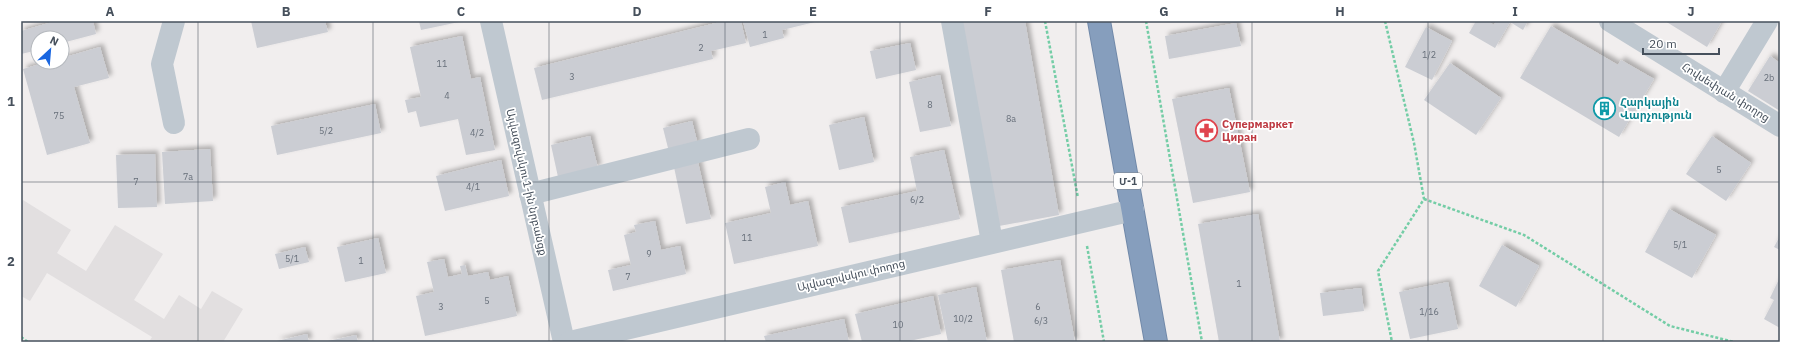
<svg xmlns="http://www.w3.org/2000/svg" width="1801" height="363" viewBox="0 0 1801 363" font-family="'IBM Plex Sans','Noto Sans Armenian',sans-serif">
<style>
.education{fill:#e2dfe0}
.building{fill:#cbcdd3;filter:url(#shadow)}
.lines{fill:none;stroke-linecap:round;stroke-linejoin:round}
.highway-casing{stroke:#7189a9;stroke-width:24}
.path{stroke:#74cda6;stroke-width:2.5;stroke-dasharray:3 2;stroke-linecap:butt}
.minor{stroke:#bfc8d0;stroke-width:22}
.highway{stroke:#869ebd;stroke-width:22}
.grid{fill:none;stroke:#46505c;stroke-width:1;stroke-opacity:0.55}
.labels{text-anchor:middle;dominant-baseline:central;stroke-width:3.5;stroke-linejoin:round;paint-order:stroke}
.number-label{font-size:9px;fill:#676f7a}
.shield{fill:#fff;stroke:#7e848d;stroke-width:1}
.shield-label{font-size:10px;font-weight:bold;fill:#46505c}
.street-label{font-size:11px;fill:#46505c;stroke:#fff}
.culture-label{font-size:11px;font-weight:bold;fill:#0d838f;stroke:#fff;text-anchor:start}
.health-label{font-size:11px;font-weight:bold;fill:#be3a42;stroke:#fff;text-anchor:start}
.neatline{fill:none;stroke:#46505c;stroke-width:1.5}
.grid-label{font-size:13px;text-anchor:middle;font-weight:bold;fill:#46505c}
</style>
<defs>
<filter id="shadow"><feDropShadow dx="3.5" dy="-3.5" stdDeviation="2" flood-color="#0004"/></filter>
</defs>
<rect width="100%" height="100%" fill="#f1eeee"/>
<path class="education" d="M23,200l48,30 -14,23 29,18 29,-46 48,29 -29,46 30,19 15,-24 22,14 11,-18 31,18 -20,33h-74l3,-5 -105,-64 -17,28 -9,-5v-92z"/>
<g class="building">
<path d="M56,21h37l3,13 -34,9v-5h-24v12l-17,4v-23z"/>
<path d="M251,21h74l3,11 -71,16z"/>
<path d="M419,21h40v1l-38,8z"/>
<path d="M724,21h17l5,22 -35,8 2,8 -171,41 -8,-32z"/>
<path d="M743,21h72v1l-33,8 2,8 -34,9z"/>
<path d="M962,21h63l34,194 -60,11z"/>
<path d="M1476,21h11l7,4 2,-4h32l-5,9 -13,-8 -15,26 -26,-15z"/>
<path d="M1665,21h57l-15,26z"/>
<path d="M1236,23l5,23 -72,13 -4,-23z"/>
<path d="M1551,26l67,39 3,-5 33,19 -35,58 -99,-59z"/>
<path d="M1426,27l26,14 -20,39 -27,-13z"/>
<path d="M462,36l9,43 9,-2 15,73 -29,5 -8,-36 -38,8 -4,-16 -8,2 -3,-13 16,-3 -11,-50z"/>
<path d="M910,43l6,27 -40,9 -6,-28z"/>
<path d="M100,47l9,31 -35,9 16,56 -43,12 -24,-86 24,-7h15v-4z"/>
<path d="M1770,56l10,7v48l-32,-20z"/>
<path d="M1450,63l51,35 -25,37 -52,-35z"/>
<path d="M940,75l11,51 -31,6 -11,-50z"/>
<path d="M1229,88l21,104 -57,11 -21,-104z"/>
<path d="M375,104l6,29 -104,22 -6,-29z"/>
<path d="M864,117l10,45 -35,8 -10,-45z"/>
<path d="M692,121l6,24 -29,7 -6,-24z"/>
<path d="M590,136l8,32 -40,9 -7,-32z"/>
<path d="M1712,136l39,27 -25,38 -40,-27z"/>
<path d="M210,149l3,52 -48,3 -3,-52z"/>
<path d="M944,150l16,69 -111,24 -8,-36 76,-16 -7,-34z"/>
<path d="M155,154l2,53 -39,1 -2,-53z"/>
<path d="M501,160l8,36 -64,15 -9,-35z"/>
<path d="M698,162l13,57 -25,5 -12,-57z"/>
<path d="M785,182l5,23 18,-4 10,45 -84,18 -9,-41 46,-10 -6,-26z"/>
<path d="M1669,209l47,26 -24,43 -47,-26z"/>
<path d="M1258,214l22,128h-61l-21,-118z"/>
<path d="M655,221l6,29 19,-4 6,28 -73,17 -5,-21 23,-5 -7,-30 12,-3 -2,-7z"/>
<path d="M1780,236v14l-6,-3z"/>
<path d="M378,238l8,35 -41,9 -8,-35z"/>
<path d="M1502,245l37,21 -23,41 -37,-21z"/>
<path d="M305,247l4,15 -30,7 -4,-15z"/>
<path d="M444,259l4,18 14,-3 -2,-8 5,-1 3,11 20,-4 2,8 18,-4 9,40 -92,20 -9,-40 18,-4 -7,-30z"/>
<path d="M1060,260l15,82h-61l-13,-72z"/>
<path d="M1780,277v51l-16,-9 10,-19 -4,-2z"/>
<path d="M1448,282l10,47 -48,10 -11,-47z"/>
<path d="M976,287l11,55h-39l-10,-47z"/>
<path d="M1361,288l3,23 -41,5 -3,-23z"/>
<path d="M933,296l8,38 -36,8h-43l-7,-28z"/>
<path d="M844,319l5,23h-83l-2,-6z"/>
<path d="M307,334l2,8h-32v-1z"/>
<path d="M356,335l2,7h-30v-1z"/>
</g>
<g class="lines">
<defs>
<path id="highway" d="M1099,21l57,321"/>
</defs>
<use href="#highway" class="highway-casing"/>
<g class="path">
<path d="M1045,21l33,177"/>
<path d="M1146,21l56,321"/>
<path d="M1385,21l29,122 10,56 -46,72 14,71"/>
<path d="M1424,199l100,36 146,91 64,16"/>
<path d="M1087,246l17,96"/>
<path d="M21,337l7,5"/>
</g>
<g class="minor">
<path d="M174,21l-12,43 12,59"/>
<path d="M491,21l73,321"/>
<path d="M952,21l40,221"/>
<path d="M1610,21l170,105"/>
<path d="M1724,92l43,-71"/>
<path d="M530,194l219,-55"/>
<path d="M570,342l563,-132"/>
</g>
<use href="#highway" class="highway"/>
</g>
<path class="grid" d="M198,21v321M373,21v321M549,21v321M725,21v321M900,21v321M1076,21v321M1252,21v321M1428,21v321M1603,21v321M21,182h1759"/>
<defs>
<symbol id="building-ring" viewBox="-11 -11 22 22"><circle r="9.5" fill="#fff" stroke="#0f9aa8" stroke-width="1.5"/><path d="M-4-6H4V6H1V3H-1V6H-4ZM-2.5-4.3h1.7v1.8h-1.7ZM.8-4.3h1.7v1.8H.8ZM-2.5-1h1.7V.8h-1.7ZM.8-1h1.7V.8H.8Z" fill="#0f9aa8"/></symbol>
<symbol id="pharmacy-ring" viewBox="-11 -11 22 22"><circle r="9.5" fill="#fff" stroke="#e0444e" stroke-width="1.5"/><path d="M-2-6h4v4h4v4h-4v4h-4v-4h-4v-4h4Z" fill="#e0444e"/></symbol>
</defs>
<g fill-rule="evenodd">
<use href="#building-ring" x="1592" y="96" width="25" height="25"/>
<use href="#pharmacy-ring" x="1194" y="118" width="25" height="25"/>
</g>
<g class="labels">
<g class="number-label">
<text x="765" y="34">1</text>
<text x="701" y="47">2</text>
<text x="1429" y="54">1/2</text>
<text x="442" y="63">11</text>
<text x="572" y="76">3</text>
<text x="1769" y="77">2b</text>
<text x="447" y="95">4</text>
<text x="930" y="104">8</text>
<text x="59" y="115">75</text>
<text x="1011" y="118">8а</text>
<text x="326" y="130">5/2</text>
<text x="477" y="132">4/2</text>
<text x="1719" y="169">5</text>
<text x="188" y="176">7a</text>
<text x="136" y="181">7</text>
<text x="473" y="186">4/1</text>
<text x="917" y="199">6/2</text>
<text x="747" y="237">11</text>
<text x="1680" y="244">5/1</text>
<text x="649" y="253">9</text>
<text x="292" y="258">5/1</text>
<text x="361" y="260">1</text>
<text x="628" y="276">7</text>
<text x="1239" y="283">1</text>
<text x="487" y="300">5</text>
<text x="441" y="306">3</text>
<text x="1038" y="306">6</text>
<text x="1429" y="311">1/16</text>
<text x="963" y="318">10/2</text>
<text x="1041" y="320">6/3</text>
<text x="898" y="324">10</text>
</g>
<rect class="shield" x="1114" y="173" width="28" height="16" rx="3"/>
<g class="shield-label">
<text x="1128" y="181">Մ-1</text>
</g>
<g class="street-label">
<text transform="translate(1726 92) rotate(32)">Հովսեփյան փողոց</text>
<text transform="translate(527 182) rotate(77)">Այվազովսկու 1-ին նրբանցք</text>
<text transform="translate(851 275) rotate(-13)">Այվազովսկու փողոց</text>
</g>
<g class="culture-label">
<text x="1620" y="102">Հարկային<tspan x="1620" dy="13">Վարչություն</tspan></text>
</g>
<g class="health-label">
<text x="1222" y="124">Супермаркет<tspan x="1222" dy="13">Циран</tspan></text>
</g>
</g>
<rect width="1801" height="363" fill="none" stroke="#ffffff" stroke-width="44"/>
<g transform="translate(50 50) rotate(26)"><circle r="19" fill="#ffffff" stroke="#b5b9be"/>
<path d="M0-3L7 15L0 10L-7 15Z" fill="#1966e0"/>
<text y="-6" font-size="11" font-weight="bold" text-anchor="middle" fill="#46505c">N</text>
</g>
<path d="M1643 48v6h76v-6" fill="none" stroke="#46505c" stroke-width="2"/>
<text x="1649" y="48" font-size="12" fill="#46505c" stroke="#ffffff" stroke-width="3" paint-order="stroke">20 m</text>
<rect x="22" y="22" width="1757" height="319" class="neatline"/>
<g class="grid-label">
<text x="110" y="16">A</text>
<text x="286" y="16">B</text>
<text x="461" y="16">C</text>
<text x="637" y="16">D</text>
<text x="813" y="16">E</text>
<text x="988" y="16">F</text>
<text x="1164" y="16">G</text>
<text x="1340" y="16">H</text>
<text x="1515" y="16">I</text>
<text x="1691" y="16">J</text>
<text x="11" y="106">1</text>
<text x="11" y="266">2</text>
</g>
</svg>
